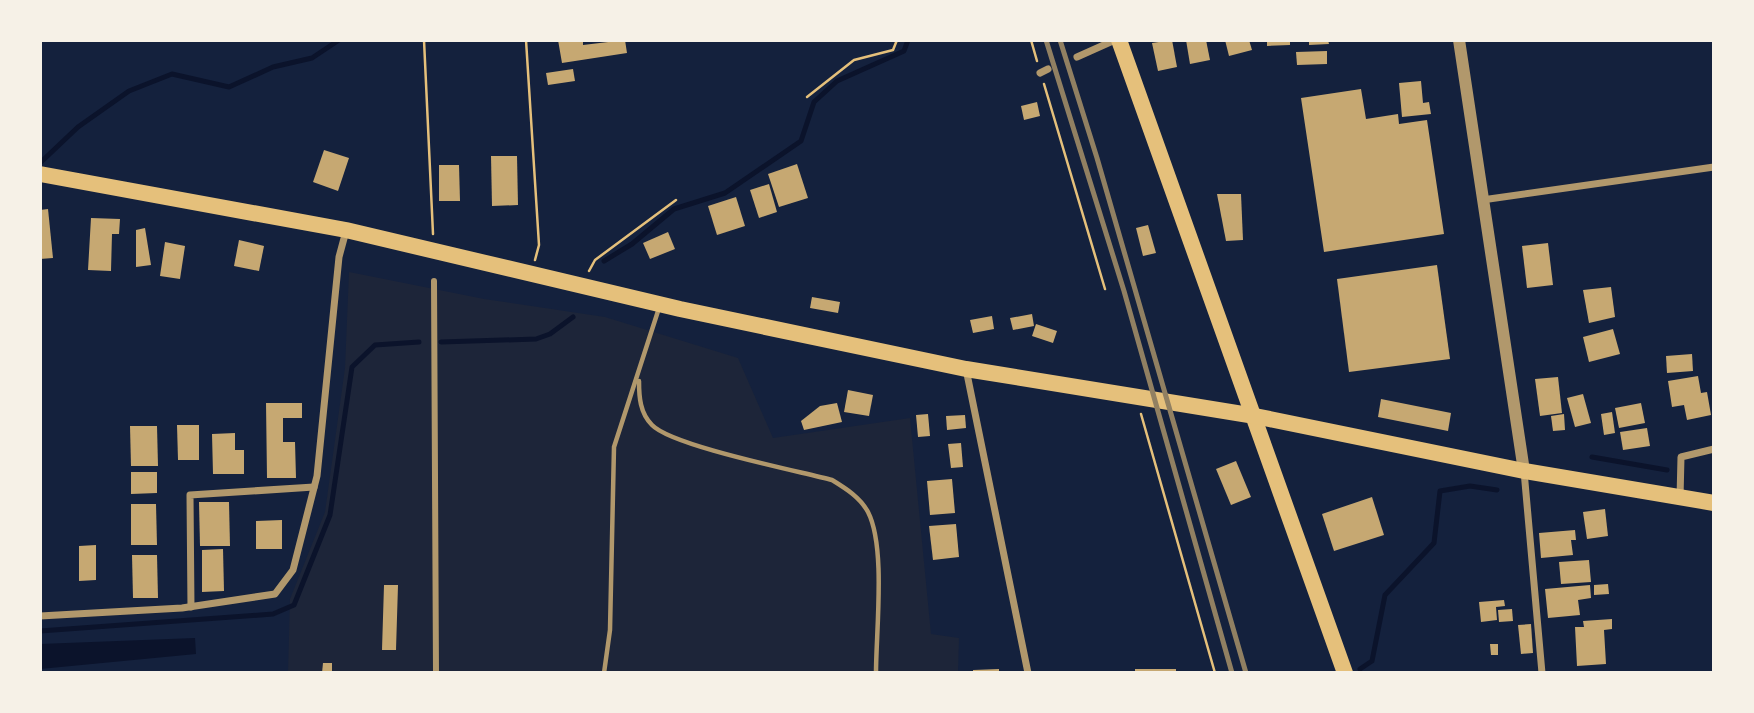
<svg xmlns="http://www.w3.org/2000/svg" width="1754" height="713" viewBox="0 0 1754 713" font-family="'Source Serif 4',serif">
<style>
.green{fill:#1d2539}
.water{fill:#0b132b}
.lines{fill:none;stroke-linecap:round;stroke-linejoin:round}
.stream{stroke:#0b132b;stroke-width:5}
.building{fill:#c6a872}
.path{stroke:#e5c07b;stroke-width:2.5}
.service{stroke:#b1986c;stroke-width:4.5}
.pedestrian{stroke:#b1986c;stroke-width:6}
.minor{stroke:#b1986c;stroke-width:7}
.tertiary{stroke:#b1986c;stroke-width:12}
.trunk{stroke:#e5c07b;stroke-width:16}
.rail{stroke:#918062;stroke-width:5}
</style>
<rect width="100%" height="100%" fill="#14213d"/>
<path class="green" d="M349,272l135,27 121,18 133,41 35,80 137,-20 21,216 28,4 -1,35h-670l2,-74 35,-87 20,-144z"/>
<path class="water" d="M195,638l1,16 -156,15v-25z"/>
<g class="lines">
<g class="stream">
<path d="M40,163l38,-36 51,-36 43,-17 57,13 44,-20 39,-9 27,-18"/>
<path d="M604,261l28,-17 42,-35 51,-16 76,-52 13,-39 23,-21 67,-30 4,-11"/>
<path d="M441,342l95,-3 14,-5 23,-17"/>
<path d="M1592,457l75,13"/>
<path d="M40,631l233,-17 21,-9 36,-90 22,-148 23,-22 44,-3"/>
<path d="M1360,669l12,-8 13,-66 49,-52 6,-52 30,-5 27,4"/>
</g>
</g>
<g class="building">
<path d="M558,40h25v5l42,-5 2,13 -65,10z"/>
<path d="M1172,40l5,27 -19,4 -6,-28z"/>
<path d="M1186,40h20l4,20 -20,4z"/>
<path d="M1225,40h24l3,10 -23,6z"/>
<path d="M1267,40h23v5l-23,1z"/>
<path d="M1309,40h19l1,4 -20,1z"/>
<path d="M1327,51v13l-30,1 -1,-13z"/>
<path d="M573,69l2,12 -27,4 -2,-12z"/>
<path d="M1421,81l2,22 6,-1 2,12 -29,3 -3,-34z"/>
<path d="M1361,89l5,30 32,-5 1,10 28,-4 17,114 -120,18 -23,-154z"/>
<path d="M1037,102l3,14 -16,4 -3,-14z"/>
<path d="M324,150l25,8 -11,33 -25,-9z"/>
<path d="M491,156h26l1,49 -26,1z"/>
<path d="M797,164l11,34 -29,9 -11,-33z"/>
<path d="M439,165h20l1,36h-21z"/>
<path d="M769,184l8,28 -18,6 -9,-28z"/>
<path d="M1217,194h24l2,46 -17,1z"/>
<path d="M736,197l9,29 -28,9 -9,-29z"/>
<path d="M48,209l5,49 -13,1v-49z"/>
<path d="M91,218l29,1 -1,15h-7l-1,37 -23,-1z"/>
<path d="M1148,225l8,28 -13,3 -7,-28z"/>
<path d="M145,228l6,37 -15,2v-37z"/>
<path d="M668,232l7,17 -25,10 -7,-16z"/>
<path d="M239,240l25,6 -5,25 -25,-5z"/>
<path d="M165,242l20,4 -5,33 -20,-3z"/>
<path d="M1548,243l5,42 -26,3 -5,-42z"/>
<path d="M1437,265l13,94 -101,13 -12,-93z"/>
<path d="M1611,287l4,30 -26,6 -6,-33z"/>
<path d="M812,297l28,5 -2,11 -28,-5z"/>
<path d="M1032,314l2,12 -21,4 -3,-12z"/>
<path d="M992,316l2,13 -21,4 -3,-13z"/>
<path d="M1036,324l21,7 -4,12 -21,-7z"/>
<path d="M1613,329l7,25 -31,8 -6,-25z"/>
<path d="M1692,354l1,17 -26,2 -1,-17z"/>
<path d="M1698,376l3,17 6,-1 4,23 -24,5 -3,-15 -12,2 -4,-26z"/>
<path d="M1558,377l4,36 -22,3 -5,-37z"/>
<path d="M848,390l25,5 -4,21 -25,-4z"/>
<path d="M1583,394l8,29 -16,4 -8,-29z"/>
<path d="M1381,399l70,14 -3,18 -70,-14z"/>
<path d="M266,403h36v15h-19v24h12l1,36h-29z"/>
<path d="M837,403l5,19 -38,8 -3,-9 19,-15z"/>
<path d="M1641,403l4,20 -26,5 -4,-20z"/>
<path d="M1612,412l3,21 -11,2 -3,-21z"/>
<path d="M928,414l2,22 -12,1 -2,-22z"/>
<path d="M1564,414l1,16 -12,1 -2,-15z"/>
<path d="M965,415l1,13 -19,2 -1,-14z"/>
<path d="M177,425h22v35h-21z"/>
<path d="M130,426h27l1,40h-27z"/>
<path d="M1647,428l3,18 -27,4 -3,-18z"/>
<path d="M235,433v17h9v24h-31l-1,-40z"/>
<path d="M961,443l2,24 -12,1 -3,-24z"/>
<path d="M1236,461l15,36 -20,8 -15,-36z"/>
<path d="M131,472h26v21l-26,1z"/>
<path d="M952,479l3,34 -25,2 -3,-34z"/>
<path d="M1372,497l12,38 -50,16 -12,-37z"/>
<path d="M199,502h30l1,44h-30z"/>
<path d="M131,504h25l1,41h-26z"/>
<path d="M1605,509l3,27 -21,3 -4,-27z"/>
<path d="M282,520v29h-26v-28z"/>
<path d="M956,524l3,33 -26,3 -4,-34z"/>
<path d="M1575,530l1,10h-5l2,15 -32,3 -2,-25z"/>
<path d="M96,545v35l-17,1v-35z"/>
<path d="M223,549l1,42 -22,1v-42z"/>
<path d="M132,555h25l1,43h-25z"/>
<path d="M1589,560l2,22 -30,2 -2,-22z"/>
<path d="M1608,584l1,10 -15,1v-10z"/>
<path d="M384,585h14l-2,65h-14z"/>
<path d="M1590,585l1,13 -13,2 2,15 -32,3 -3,-29z"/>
<path d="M1504,600l1,6 -9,1 1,13 -16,2 -2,-20z"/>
<path d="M1512,609l1,12 -14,1 -1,-12z"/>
<path d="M1612,619v10l-8,1 2,34 -29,2 -2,-39h9l-1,-6z"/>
<path d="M1531,624l2,29 -12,1 -3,-29z"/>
<path d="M1490,644h8v11h-7z"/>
<path d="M323,663h9v10h-10z"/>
<path d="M999,669v4h-26v-3z"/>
<rect x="1135" y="669" width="41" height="4"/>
</g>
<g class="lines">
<g class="path">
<path d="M424,40l9,194"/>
<path d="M526,40l13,205 -4,15"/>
<path d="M1031,40l6,21"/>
<path d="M1044,84l61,205"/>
<path d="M807,97l47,-37 39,-10 4,-10"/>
<path d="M589,271l6,-11 81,-60"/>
<path d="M1141,414l74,259"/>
</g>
<g class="service">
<path d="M639,381c0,16 1,32 13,44 20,21 146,46 180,55 13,8 28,17 36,32 18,35 8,119 8,161"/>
<path d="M604,673l6,-43 4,-183 45,-139"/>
</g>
<path class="pedestrian" d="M434,281l2,392"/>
<g class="minor">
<path d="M1077,57l38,-17"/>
<path d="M1040,73l8,-4"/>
<path d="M1482,200l232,-33"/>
<path d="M966,369l62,304"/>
<path d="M1524,471l18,202"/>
<path d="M1680,498l1,-41 33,-8"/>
<path d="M191,607l-1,-112 124,-8"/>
<path d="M40,616l142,-8 93,-14 18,-24 24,-94 22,-219 7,-26"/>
</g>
<path class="tertiary" d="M1459,40l65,431"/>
<g class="trunk">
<path d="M1119,40l226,633"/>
<path d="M40,174l306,56 334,79 286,60 289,47 269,55 190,32"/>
</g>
<g class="rail">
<path d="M1046,40l78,251 108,382"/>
<path d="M1060,40l37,118 149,515"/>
</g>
</g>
<rect width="1754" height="713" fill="none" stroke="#f6f1e7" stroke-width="84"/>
</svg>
